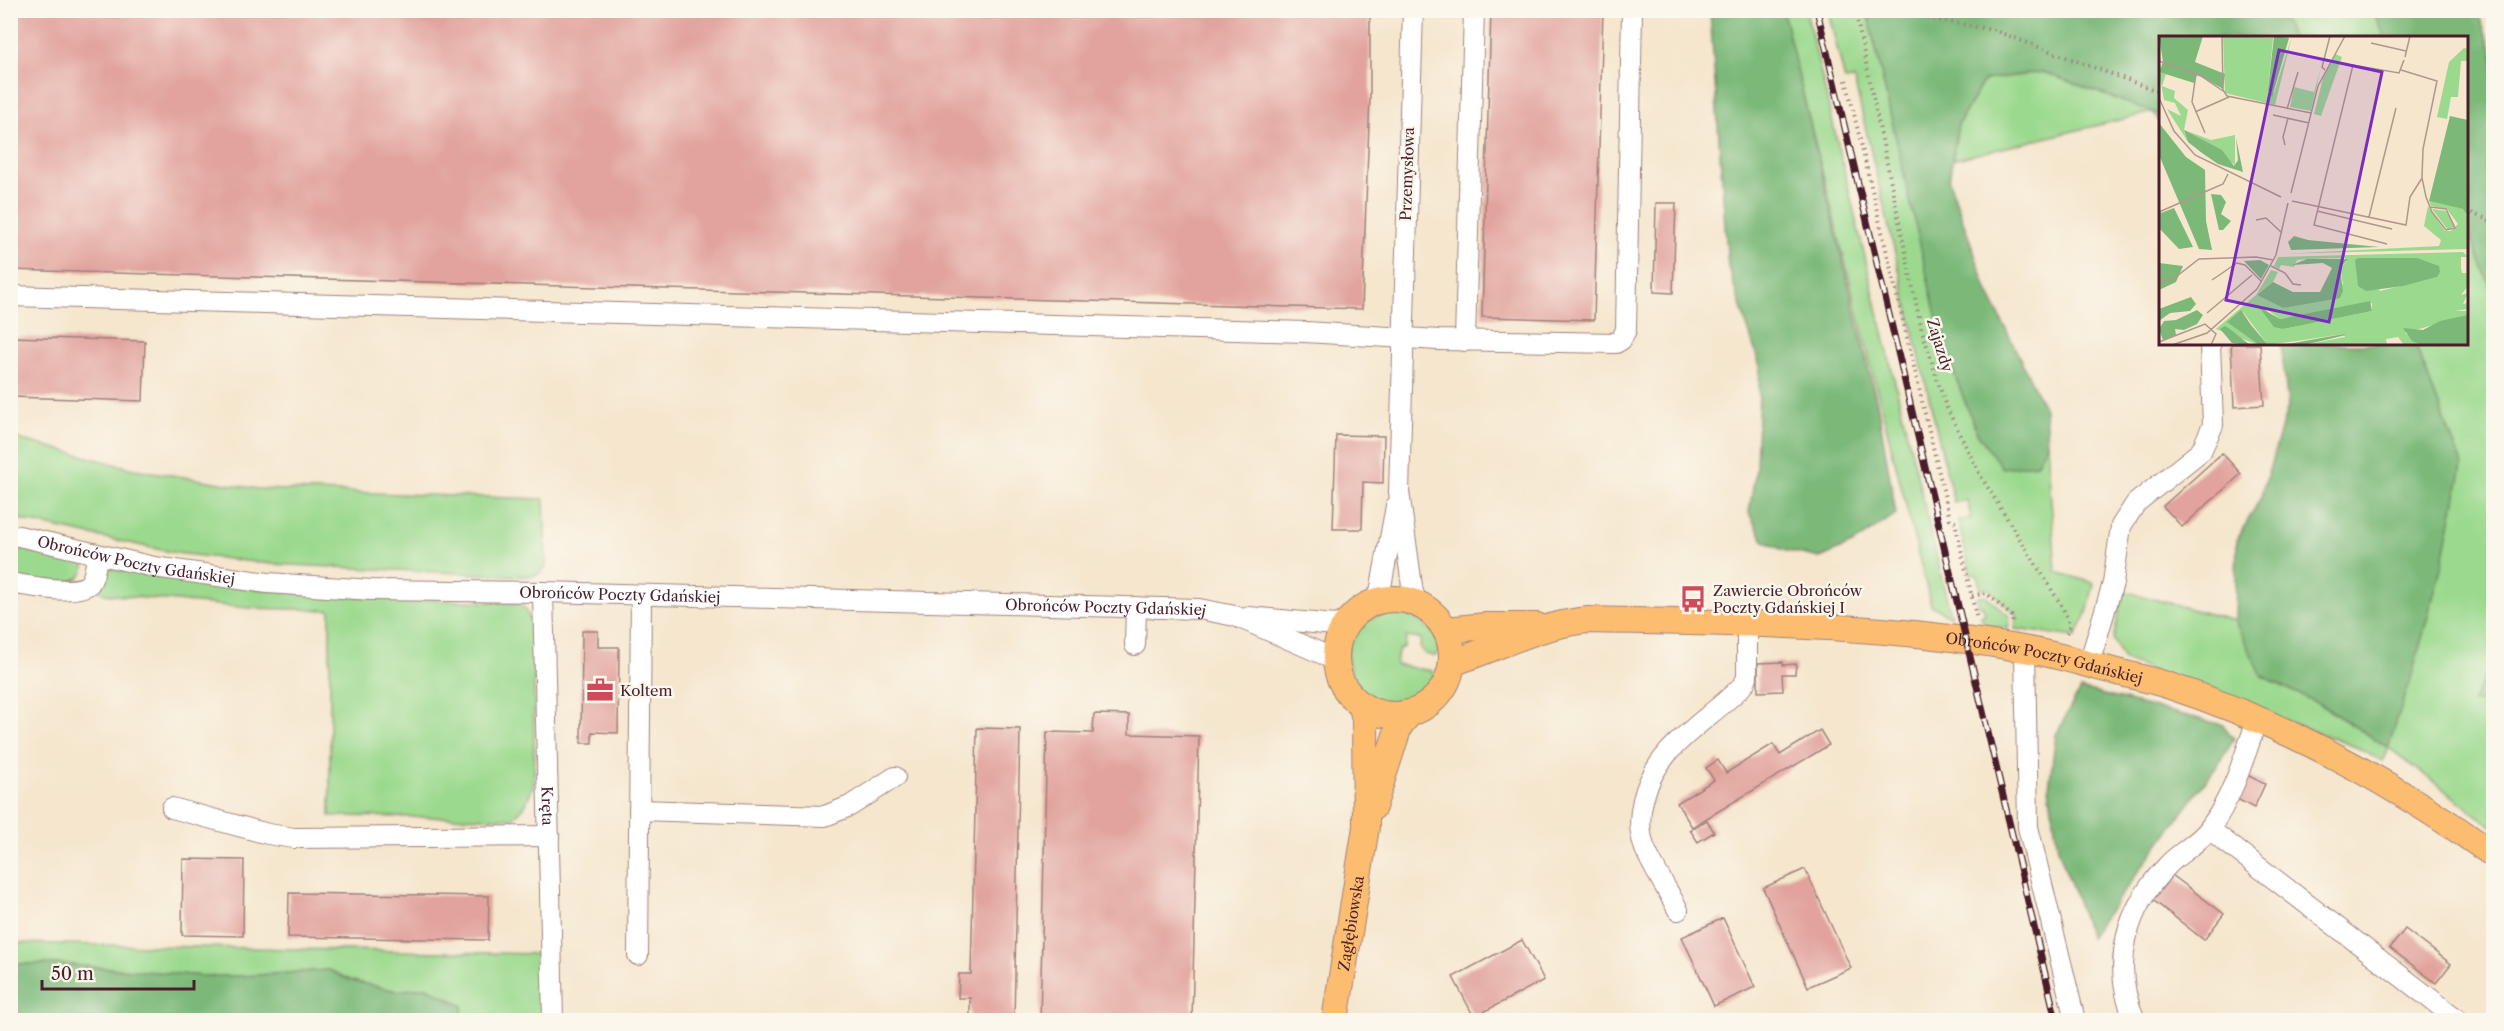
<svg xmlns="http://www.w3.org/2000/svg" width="2504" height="1031" viewBox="0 0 2504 1031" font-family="'Libre Caslon Text',serif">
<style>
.green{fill:#9bd98e;stroke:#727c5c;stroke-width:1.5}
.forest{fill:#7cb979;stroke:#636c52;stroke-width:1.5}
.building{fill:#e1a39c}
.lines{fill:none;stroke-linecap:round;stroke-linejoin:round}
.minor-casing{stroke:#a0827c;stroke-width:22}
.major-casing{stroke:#a0827c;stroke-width:28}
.path{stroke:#a0827c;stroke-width:4;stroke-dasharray:1.5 4.5;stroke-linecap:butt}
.minor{stroke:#fff;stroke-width:20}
.major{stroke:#fcbd6f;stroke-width:26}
.rail-casing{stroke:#4a1f2b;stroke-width:7}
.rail{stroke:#fbf7ec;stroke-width:4.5;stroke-dasharray:14;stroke-linecap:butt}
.labels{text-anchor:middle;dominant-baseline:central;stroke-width:5;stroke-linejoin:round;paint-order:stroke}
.street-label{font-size:15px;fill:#4a1f2b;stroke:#fbf7ec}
.poi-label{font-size:15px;fill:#4a1f2b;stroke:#fbf7ec;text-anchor:start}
.inset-road{fill:none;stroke:#b1968c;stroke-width:1.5}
.view{fill:#7b2cbf;fill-opacity:0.15;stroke:#7b2cbf;stroke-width:3}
.inset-edge{fill:none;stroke:#4a1f2b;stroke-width:3}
</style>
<rect width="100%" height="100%" fill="#fbf7ec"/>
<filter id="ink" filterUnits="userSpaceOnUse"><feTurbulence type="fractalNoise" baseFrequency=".0167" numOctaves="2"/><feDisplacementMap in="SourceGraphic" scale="12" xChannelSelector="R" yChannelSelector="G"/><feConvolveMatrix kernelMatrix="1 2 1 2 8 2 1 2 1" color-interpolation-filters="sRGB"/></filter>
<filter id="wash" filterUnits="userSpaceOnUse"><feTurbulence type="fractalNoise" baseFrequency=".008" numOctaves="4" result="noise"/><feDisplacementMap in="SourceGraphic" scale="24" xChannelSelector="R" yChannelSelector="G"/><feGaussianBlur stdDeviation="1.35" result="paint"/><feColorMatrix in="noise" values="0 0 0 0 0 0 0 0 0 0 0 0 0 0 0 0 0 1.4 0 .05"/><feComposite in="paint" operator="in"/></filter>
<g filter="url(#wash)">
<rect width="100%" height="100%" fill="#f5e6cd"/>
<g class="green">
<path d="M1782,11h24l145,606 -20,-12z"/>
<path d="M1828,11h39l39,171 130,282 11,-20 9,128 38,11 -7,30 -11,24 -61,-8 2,-14 -30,-27 -6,2 -4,-16 -6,1 -13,-54 13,-3 -4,-18 -13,3 -100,-424 -9,1z"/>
<path d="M2280,11h93l12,26h-94z"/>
<path d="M2043,72l117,43v8l-7,-11 -201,48 6,-36 26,-44z"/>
<path d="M2467,230l27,63v363l-21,46 20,-2v127l-104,-79 -6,14 -27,-15 -232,-87 -11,-21 11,-48 111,30 27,55 57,28 69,43 74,-282 -47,-121h51z"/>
<path d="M11,437l123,32 124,20 286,10 2,67c-5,11 -15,10 -25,10l-249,-12 -96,-11 -150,-32 -15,-5z"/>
<path d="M11,546l70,16 3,2c4,29 -56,17 -73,15z"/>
<path d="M108,568l92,15 128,13 191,7 7,7 4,11 4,23v139l-9,23 -12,12 -183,-2v-206l-81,-2 -145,-14 -5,-4 -11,1z"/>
<path d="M1985,595l25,22 -2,12 -24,-5 -3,-8 4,-2 -2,-8h-4l-2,-9z"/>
<path d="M1395,612c21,4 43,16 44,40l-4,4 -10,-2 -5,-6 1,-9 -15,-2 -1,9 -7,5 -2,14 36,6 3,8c-61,82 -139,-55 -40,-67z"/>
<path d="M11,943l528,11 4,18 1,48h-83l2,-14 -36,-19 -30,4 -45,-10 -23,-11 -85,6h-41l-144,-12h-48z"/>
</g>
<g class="forest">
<path d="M1710,11h73l95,397 18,106 -42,29 -34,15 -37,-8 -19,-9 -15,-28 7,-45 4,-102 -32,-99z"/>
<path d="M1867,11h413l11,26 -131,1v77l-117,-43 -59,8 -26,44 -9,57 39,111 57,118 2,34 -11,20 -34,4 -25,-35 -35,-91z"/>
<path d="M2373,11h104l16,41v241l-26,-63 -1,-192 -81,-1z"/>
<path d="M2281,344h134l47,121 -19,96 -33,121 -22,65 -69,-43 -57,-28 -27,-55 2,-81 24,-43 27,-91z"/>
<path d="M2493,656v44l-20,3z"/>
<path d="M2080,689l143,36 11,14 -17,27 -127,171 -32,-88 -9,-62 7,-52z"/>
<path d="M11,964h48l144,12h41l85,-6 23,11 45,10 30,-4 36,19 -2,14h-450z"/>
</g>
<g id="blocks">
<g class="building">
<path d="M10,10h1360v86l-8,213 -1352,-39z"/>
<path d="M1491,10h112l-9,310 -112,-3z"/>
<path d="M1656,203h20l-3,90 -19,-1z"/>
<path d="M10,337l135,4 -2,60 -133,-4z"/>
<path d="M2231,344h29l4,61 -30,2z"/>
<path d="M1336,435l48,1 -1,47 -20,-1 -1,47h-29z"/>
<path d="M2222,453l19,21 -59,53 -19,-21z"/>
<path d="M582,631h16v16h21l-1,86 -26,-1v11h-11v-2z"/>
<path d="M1783,662v3l13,-1 -1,10h-13l1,17 -25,1v-29z"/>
<path d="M1094,714l35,1v19l70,2 -7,284h-152l7,-288 46,1z"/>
<path d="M977,728l43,1 -6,291h-44v-22h-12l1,-24h12z"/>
<path d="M1820,730l9,15 -137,82 -15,-24 37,-23 -8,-12 12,-8 8,13 47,-29 7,11z"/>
<path d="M2247,775l18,9 -11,24 -17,-9z"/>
<path d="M1707,820l7,12 -16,10 -8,-12z"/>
<path d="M183,859l61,1 -1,76 -61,-1z"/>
<path d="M1805,869l46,99 -43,19 -45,-99z"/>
<path d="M2172,875l52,39 -20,26 -51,-40z"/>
<path d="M289,893l200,3 -1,44 -200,-3z"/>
<path d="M1723,918l32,69 -41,19 -32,-69z"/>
<path d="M2405,929l46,35 -15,19 -46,-35z"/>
<path d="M1522,940l22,40 -70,37 -21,-40z"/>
</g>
</g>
</g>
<g filter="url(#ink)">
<use href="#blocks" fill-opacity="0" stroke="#a0827c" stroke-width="1.5"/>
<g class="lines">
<defs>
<g id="minor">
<path d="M1413,10l-14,482 14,101 6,12"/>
<path d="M10,296l1295,36 134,8 177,3 5,-3 5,-10 6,-320"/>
<path d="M1465,341l9,-331"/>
<path id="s1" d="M10,534l144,33 114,16 104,7 171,2 656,17 36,7 90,39 7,5 5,9"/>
<path d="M10,583c17,3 69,13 80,0 5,-7 6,-20 7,-28"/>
<path id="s2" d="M543,592l10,428"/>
<path d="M1371,603l9,-11 16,-86"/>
<path d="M1249,617l86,8 13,-4"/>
<path d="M1135,645l1,-38"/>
<path d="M2025,649l3,178 47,193"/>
<path d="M2089,664l24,-81 8,-57 15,-23 65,-52 12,-26 -3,-81"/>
<path d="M172,808l96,26 26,4 255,-2"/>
<path d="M639,810l186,6 25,-10 45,-29"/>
<path d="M2209,829l249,191"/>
<path d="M1678,910c-10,-20 -24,-40 -33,-61 -6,-16 -6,-33 -2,-49 13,-55 65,-78 101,-116l3,-7v-53"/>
<path d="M638,955l3,-360"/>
<path d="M2135,1020c-25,-55 -9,-112 33,-155 12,-13 31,-22 41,-36 23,-30 36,-74 48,-109"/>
</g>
<g id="major">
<circle cx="1394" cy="657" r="58"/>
<path d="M1446,630l40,-4h51"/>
<path id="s3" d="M1452,663c45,-15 89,-39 136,-43 145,3 292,3 435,29 27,4 53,12 79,19 22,6 44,10 65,17 117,38 227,98 327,170"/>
<path d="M1373,807l26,-81 10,-12"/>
<path id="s4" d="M1335,1020l31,-193 -1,-107 -3,-14"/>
</g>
</defs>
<use href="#minor" class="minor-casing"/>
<use href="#major" class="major-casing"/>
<g class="path">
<path d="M1855,10l66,317 24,77 35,71 83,133 7,18 -4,10"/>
<path d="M1856,13h43l94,17 167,62"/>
<path d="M1846,80l104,439 5,3 22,98"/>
<path d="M2466,211l28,11"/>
<path d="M1972,596l14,-3 27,24 -1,8"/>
</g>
<use href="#minor" class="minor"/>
<use href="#major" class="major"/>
<defs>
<path id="rail" d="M1817,10l239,1010"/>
</defs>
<use href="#rail" class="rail-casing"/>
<use href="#rail" class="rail"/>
</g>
</g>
<defs>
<symbol id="bus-bare" viewBox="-9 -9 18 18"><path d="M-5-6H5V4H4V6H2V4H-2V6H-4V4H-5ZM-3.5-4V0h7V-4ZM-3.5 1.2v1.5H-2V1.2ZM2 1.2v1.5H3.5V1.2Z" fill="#d1495b" stroke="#fbf7ec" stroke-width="2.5" paint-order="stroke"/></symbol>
<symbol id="office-bare" viewBox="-9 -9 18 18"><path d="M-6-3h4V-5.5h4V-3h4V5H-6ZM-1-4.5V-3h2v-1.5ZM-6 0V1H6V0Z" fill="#d1495b" stroke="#fbf7ec" stroke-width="2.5" paint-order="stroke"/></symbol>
</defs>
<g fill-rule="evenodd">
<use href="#bus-bare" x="1674" y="580" width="38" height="38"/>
<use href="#office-bare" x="581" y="671" width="38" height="38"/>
</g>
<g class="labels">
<g class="street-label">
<text transform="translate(1407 174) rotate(-88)">Przemysłowa</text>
<text transform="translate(1940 345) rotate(73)">Zajazdy</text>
<text stroke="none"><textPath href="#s1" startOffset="129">Obrońców Poczty Gdańskiej</textPath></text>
<text stroke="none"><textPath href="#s1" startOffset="615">Obrońców Poczty Gdańskiej</textPath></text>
<text stroke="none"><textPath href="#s1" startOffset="1101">Obrońców Poczty Gdańskiej</textPath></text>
<text stroke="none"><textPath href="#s3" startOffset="602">Obrońców Poczty Gdańskiej</textPath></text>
<text stroke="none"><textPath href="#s2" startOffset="214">Kręta</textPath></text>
<text stroke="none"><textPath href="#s4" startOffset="98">Zagłębiowska</textPath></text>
</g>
<g class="poi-label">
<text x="1713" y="590">Zawiercie Obrońców<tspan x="1713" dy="17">Poczty Gdańskiej I</tspan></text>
<text x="620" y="690">Koltem</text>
</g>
</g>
<g transform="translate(2159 36)">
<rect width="309" height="309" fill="#f5e6cd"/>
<path d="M64,0l50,2 -5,52 6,3 18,-57 -17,69 -50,-12zM305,12l4,1v12h-7l-3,36h-7l-4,22 -10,-2 12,-55zM176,18l7,3 -21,59 -7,-2 9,-36zM162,32l-10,43 -21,-4 4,-20 20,5zM0,36l7,2 -4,12 13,5 -1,7 14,12 -4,20 27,10 24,-5v30l-51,-34 4,11 -21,-33 14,7 -6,-13 -11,-3zM270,165l35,8 4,7v33l-189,5 160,-8 2,-6 -17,-14 4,-20 17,25h6l7,-7 -11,-15 -16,-3zM273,173l14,2 9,15 -7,4zM304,216l5,5h-7v11l1,5h6v13l-7,9 7,-2 -5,11 5,-1v6l-13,2h13v4l-63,18 17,12h-18l-6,-8 -12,2 1,6h-83l41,-8 -1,-3 -76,11 -25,-33 -15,10 31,23 -43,-16 40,-34 15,-25 7,2 -5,10 -16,13 26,13 60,-24 -3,-16 7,-7 -2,-3 -38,1 -10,1 -3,7 -13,-2 -2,4 -5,-3 4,-9zM199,222h59l20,19 -57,14zM213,267v8l-89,18 -23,-25 20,15z" fill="#9bd98e" fill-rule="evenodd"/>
<path d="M0,0h44l-8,26 30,12 -2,15 -26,-15 -3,9 -35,-11 4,-10zM115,0l15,2 -17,59 -4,-7zM291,80l18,4v96l-5,-7 -34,-8zM0,87l27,34 19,13 1,51 6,29 -13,-1 -40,-94zM25,94l38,20 12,16 4,-6 -2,-22 7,34 -25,-8 -16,-11 -14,-11zM52,158l10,1 5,7 -5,12 10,7 -8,9h-4zM0,170l2,7 13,-5 19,39 -14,2 -20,-21zM135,200l14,4 71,7 -88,3 -3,-8zM199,222h59l22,8 1,6 -3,5 -34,9 -37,5 -8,-5 -3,-26zM148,223h41l-8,9 3,23 -3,7 -57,10 -26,-13 16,-13 20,10h27l12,-24 -9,-5 -31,2zM101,224l9,5 -8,14 -17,-18zM0,227l24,3 -7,16 -17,8zM32,261l5,7 -6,7 -20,2 -11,8v-12zM211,265l2,10 -89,18 -9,-2 -15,-20 21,12zM38,274l6,5 -6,9 -13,6 -9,-1 1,6 -13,5 -4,-11 5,-8 12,-1zM82,274l10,15 17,20h-9l-32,-23zM309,279v30h-46l-10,-4 -9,-13 20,2 17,-9zM66,290l5,3 20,16 -18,-2 -12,-14zM187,299l-42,10h-23l63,-11z" fill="#7cb979"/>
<path class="inset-road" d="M63,0l1,54 4,6 84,17M212,7l35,8M246,21l5,-21M0,25l42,15 22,15M166,34l-3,-3 8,-31M242,34l36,11 -14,68 -1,29 4,19 6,15 14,18 9,-2 -9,-19 -16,-2M37,38l-4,28 13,31M0,62l15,33 21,24 86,42M128,73l11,-37M36,76l34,-15M114,79l36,8M126,109l-2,-8 5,-19M132,157l27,-107 27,-50M133,165l114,24 4,-28 12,-19M158,175l75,18M0,176l64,-28 5,-10M210,181l27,-109M97,184l10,-2 16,15M228,208l-73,-19 39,-160 46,8 5,-13M112,230l14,7 8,11 8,1M53,244l25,-17 8,2 16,16M0,246l14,-3 26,-20 57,-2 17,3M48,277l45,-38M0,306l46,-18 11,10 -5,11M13,309l35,-12 50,-44 19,-34 12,-52"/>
<path class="view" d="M120,14l103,22 -53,250 -103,-22z"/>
<rect width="309" height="309" class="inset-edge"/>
</g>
<rect width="2504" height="1031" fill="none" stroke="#fbf7ec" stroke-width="36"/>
<path d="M42 980v9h152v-9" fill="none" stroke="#4a1f2b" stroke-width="3"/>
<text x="51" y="980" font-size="18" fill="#4a1f2b" stroke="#fbf7ec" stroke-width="4.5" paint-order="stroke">50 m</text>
</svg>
